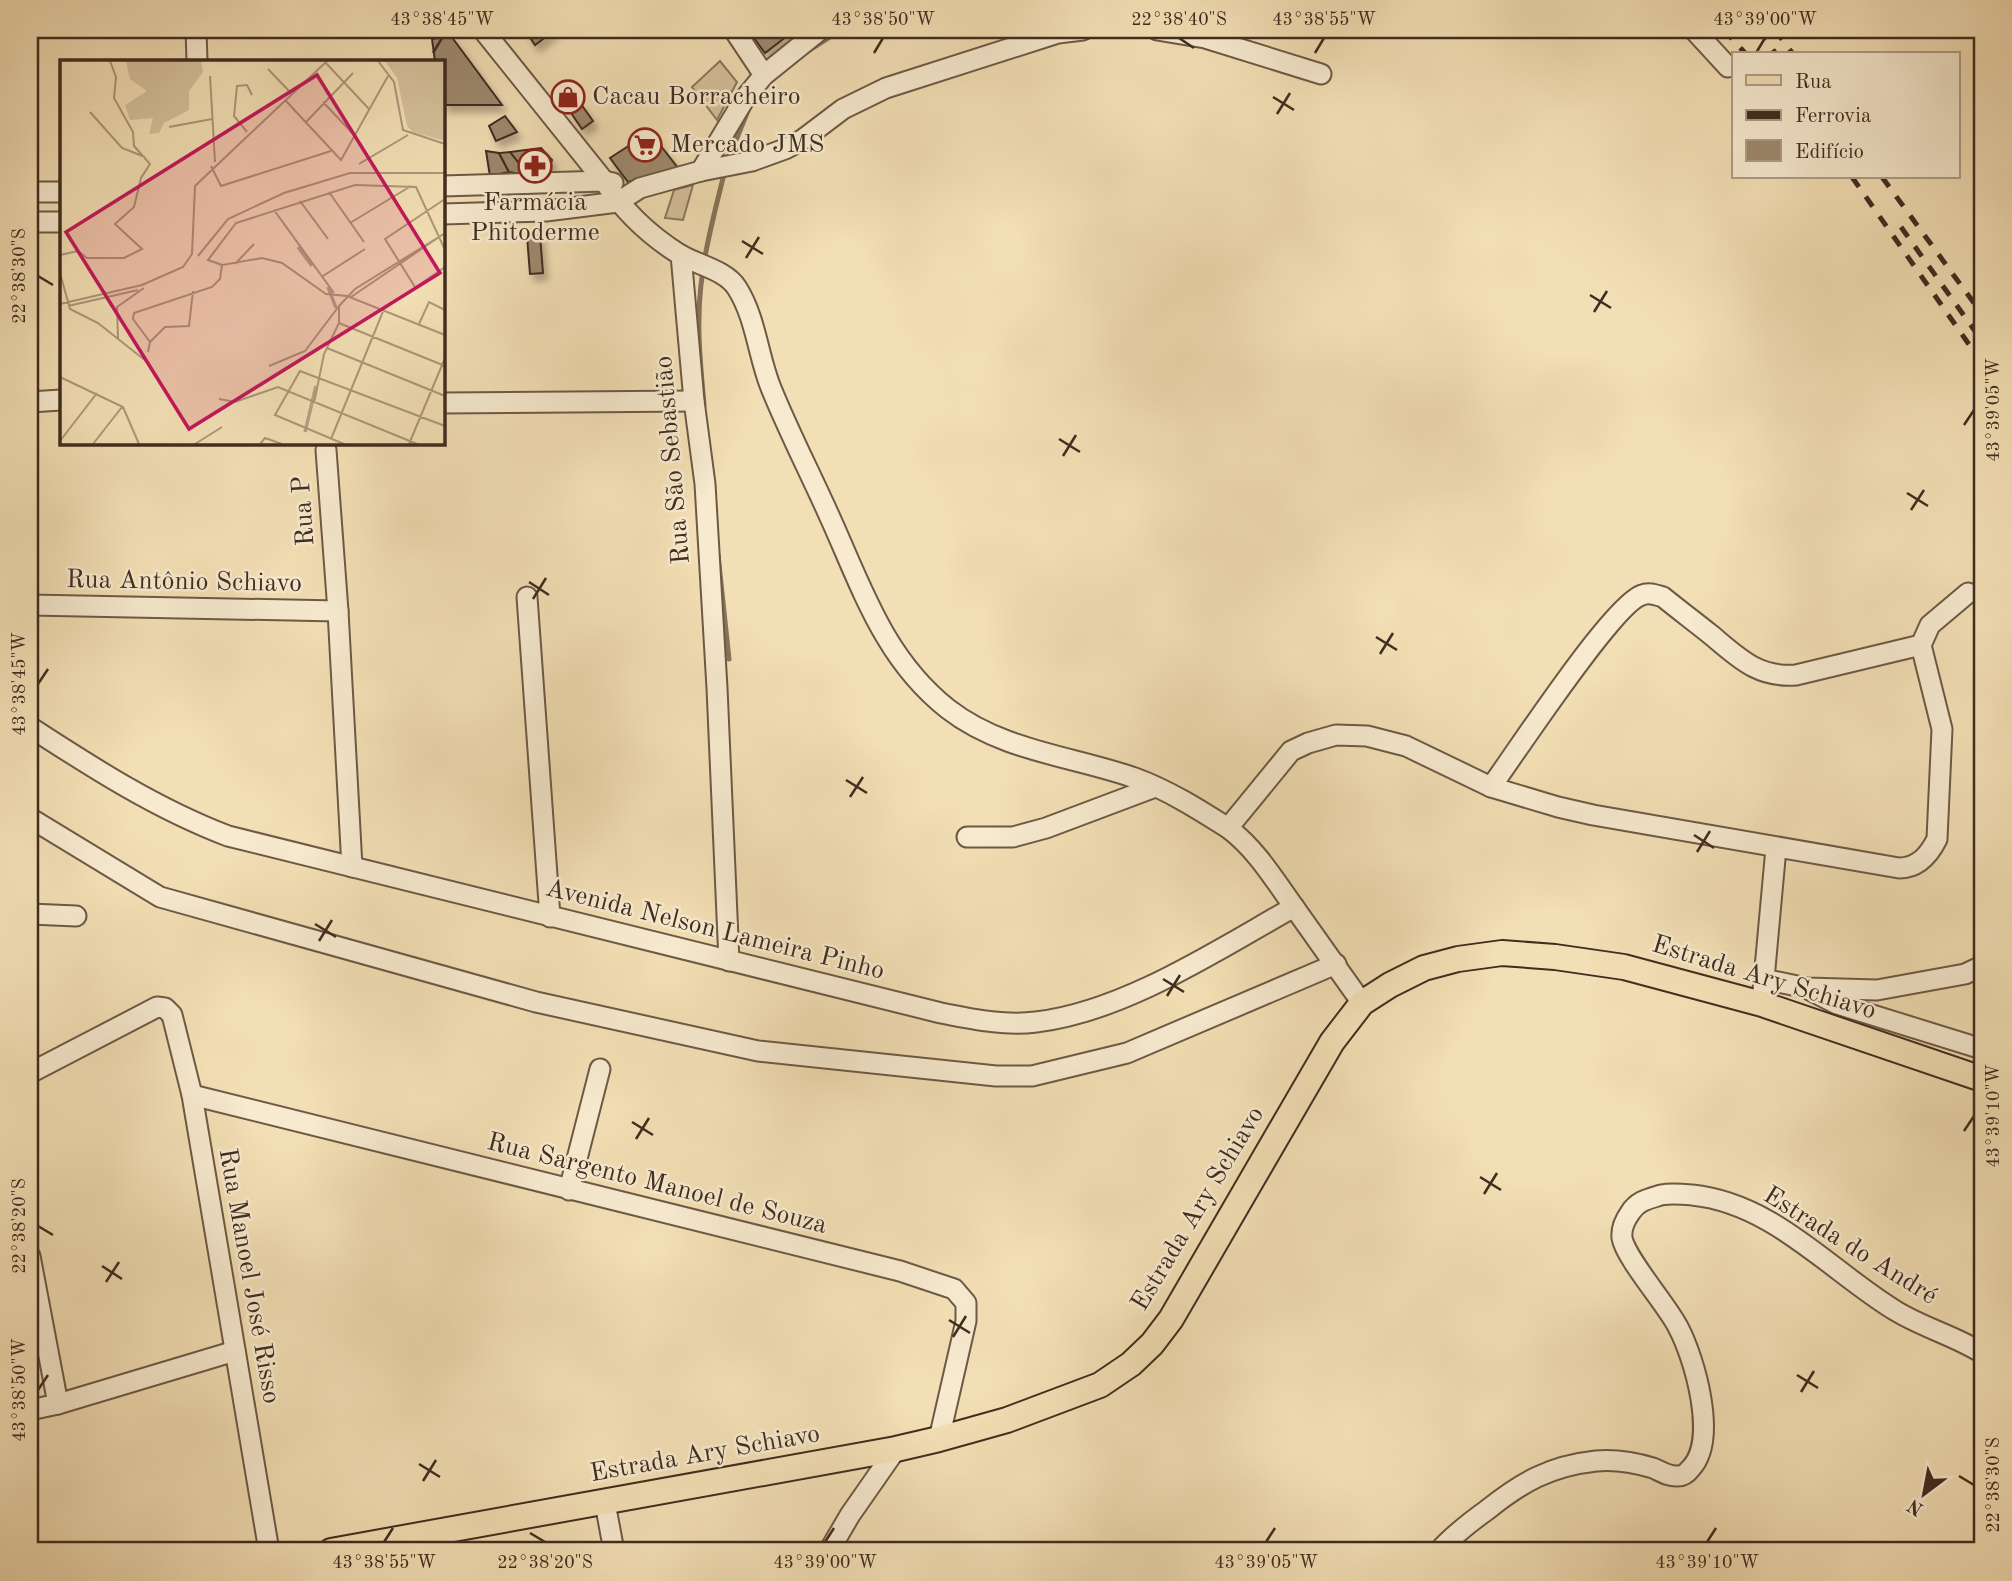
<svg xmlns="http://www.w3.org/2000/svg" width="2012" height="1581" viewBox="0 0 2012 1581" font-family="'Old Standard TT',serif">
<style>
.green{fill:#d5c19c;stroke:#8a765e;stroke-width:2}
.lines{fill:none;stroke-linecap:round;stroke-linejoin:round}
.stream{stroke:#87735b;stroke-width:5}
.building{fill:#9d896d;stroke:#402c20;stroke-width:2;filter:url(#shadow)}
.minor-casing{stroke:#6d5945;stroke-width:23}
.major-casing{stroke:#402c20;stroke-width:28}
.minor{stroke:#f7eacf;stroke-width:19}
.major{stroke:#f3dfb5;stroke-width:24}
.rail{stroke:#402c20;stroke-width:5;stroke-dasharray:12 12;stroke-linecap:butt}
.ticks{fill:none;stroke:#402c20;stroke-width:2.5}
.labels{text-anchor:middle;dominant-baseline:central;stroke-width:5;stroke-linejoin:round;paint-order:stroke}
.poi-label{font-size:26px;fill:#402c20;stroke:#f7eacf;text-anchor:start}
.street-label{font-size:26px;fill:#402c20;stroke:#f7eacf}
.inset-river{fill:none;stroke:#b6a282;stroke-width:3.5}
.inset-road{fill:none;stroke:#ab9779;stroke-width:2}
.view{fill:#c2185b;fill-opacity:0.15;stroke:#c2185b;stroke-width:3.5}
.inset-edge{fill:none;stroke:#402c20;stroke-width:3.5}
.neatline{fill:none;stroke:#402c20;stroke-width:2.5}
.ticks-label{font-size:18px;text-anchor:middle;fill:#402c20}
</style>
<defs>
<filter id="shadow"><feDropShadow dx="4.5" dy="7" stdDeviation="3.5" flood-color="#0004"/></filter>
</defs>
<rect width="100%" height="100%" fill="#f3dfb5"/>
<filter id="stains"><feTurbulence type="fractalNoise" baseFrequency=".00286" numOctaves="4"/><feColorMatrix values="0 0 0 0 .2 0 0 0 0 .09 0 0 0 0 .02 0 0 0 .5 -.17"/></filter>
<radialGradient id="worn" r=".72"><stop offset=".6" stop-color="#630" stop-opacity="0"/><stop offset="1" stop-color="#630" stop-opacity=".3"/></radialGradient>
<g class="green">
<path d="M720,61l17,21 -20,38 -25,-33z"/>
<path d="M693,185l-10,35 -18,-2 9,-28z"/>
</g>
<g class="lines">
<g class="stream">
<path d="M805,53l36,-23"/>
<path d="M728,160l21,-52"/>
<path d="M704,406c-2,-29 -6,-58 -5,-87 0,-51 14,-100 26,-149"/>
<path d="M718,555l11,104"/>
</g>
</g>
<g class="building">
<path d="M525,30h30l-20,15z"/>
<path d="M748,30h40l3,3 -26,20z"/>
<path d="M451,36l51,69h-59v-44h-8l-3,-22z"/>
<path d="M581,104l12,17 -11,8 -15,-22z"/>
<path d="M505,116l12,16 -21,9 -7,-15z"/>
<path d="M650,132l28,36 -50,14 -18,-24z"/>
<path d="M541,148l11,12 -4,12 -20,3 -18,-23z"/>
<path d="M486,151l13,2 10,19 -19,4z"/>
<path d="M510,152l18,23 -19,-3 -10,-19z"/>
<path d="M540,235l3,38 -13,1 -3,-38z"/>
</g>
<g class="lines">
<defs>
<g id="minor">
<path d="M196,30l1,31"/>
<path d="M483,30l121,151c19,29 45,54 75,73 18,11 47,16 58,34 19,30 21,68 34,100 17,42 38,83 57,125 33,72 55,145 120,196 54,42 124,47 187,69 33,12 63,31 93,50l63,-77 17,-8 28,-8 31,1 39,10 85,41 67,20 35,8 306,53c19,0 30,-13 38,-29l5,-110 -21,-84 9,-20 38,-32"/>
<path d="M734,30l30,45"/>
<path d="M1157,30l48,8 116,36"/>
<path d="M1694,30l34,37"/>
<path d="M701,171l51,-10 33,-12 17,-9 41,-31 43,-21 172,-55 25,-3"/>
<path d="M443,186l161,-5 9,2"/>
<path d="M30,192h31"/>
<path d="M443,214l103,-3 72,-9 22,-14 61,-17 44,-73 19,-23 56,-45"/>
<path d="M30,222h31"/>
<path d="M681,255l13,146 11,83 12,204 12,273"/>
<path d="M30,402l31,-2"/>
<path d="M443,403l251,-2"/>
<path d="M326,450l12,161 14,256"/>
<path d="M527,597l23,320"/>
<path d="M30,605l308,6"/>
<path d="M30,727c63,41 127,82 198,109l713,177c31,6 63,13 95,9 88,-10 183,-73 258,-115 -20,-28 -38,-58 -66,-79"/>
<path d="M1491,787c24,-33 122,-183 151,-192 7,-3 14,0 21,2 16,13 32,25 47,37 28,23 47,44 86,41l125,-30"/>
<path d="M30,818l130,79 376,105 222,49 238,25h36l95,-23 209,-89"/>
<path d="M967,837h46l33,-9 109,-41"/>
<path d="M1294,907l68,96"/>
<path d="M30,914l46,2"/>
<path d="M1763,979l44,9 70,2 88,-16 17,-8"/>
<path d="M1808,989l29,15 145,45"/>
<path d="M1763,990l13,-142"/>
<path d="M30,1073l127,-66 8,1 7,7 20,80 77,456"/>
<path d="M192,1095l708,176 54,18 12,14v18l-27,118"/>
<path d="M569,1190l31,-121"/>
<path d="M30,1256l28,148"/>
<path d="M30,1410l28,-6 177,-53"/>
<path d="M605,1503l9,48"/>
<path d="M829,1551l21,-36 46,-66"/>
<path d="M1439,1551c14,-16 30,-28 48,-41 35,-28 63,-44 109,-49 20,-2 37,1 57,7 7,3 16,9 25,8 5,0 10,-4 13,-8 27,-28 4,-109 -13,-141 -11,-22 -52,-68 -56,-89 -1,-9 3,-18 8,-25 7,-12 18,-14 31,-18 10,-2 20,-1 31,0 81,8 138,76 204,116 28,17 59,25 86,42"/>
</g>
<path id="major" d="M331,1551l565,-102 43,-10 68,-19 93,-35 31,-21 21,-20 19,-25 161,-277 30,-39 28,-18 34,-17 34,-9 44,-6 53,4 69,10 138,37 220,75"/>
</defs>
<use href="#minor" class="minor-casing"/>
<use href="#major" class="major-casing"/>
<use href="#minor" class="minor"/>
<use href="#major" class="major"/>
<g class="rail">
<path d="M1724,30l22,24"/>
<path d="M1759,30l17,24"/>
<path d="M1775,30l18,24"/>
<path d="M1852,177l130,186"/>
<path d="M1882,177l100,137"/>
<path d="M1901,227l81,114"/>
</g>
</g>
<path class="ticks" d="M1179,38l15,10M433,53l9,-15M874,53l9,-15M1315,53l9,-15M1756,53l9,-15M1273,97l21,13M1277,114l13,-21M742,241l21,13M746,258l13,-21M38,276l15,9M1590,295l21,13M1594,312l13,-21M1964,425l10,-15M1059,439l21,13M1063,456l13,-21M1907,493l21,13M1911,510l13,-20M529,582l20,13M533,599l13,-21M1376,637l21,13M1380,654l13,-21M38,684l10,-15M846,780l21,13M850,797l13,-20M1694,835l20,13M1697,852l13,-21M315,924l21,13M319,941l13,-21M1163,979l21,13M1167,996l13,-21M632,1122l21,13M1964,1131l10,-15M636,1139l13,-21M1480,1177l21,13M1484,1194l13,-21M38,1226l15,9M102,1266l20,13M106,1282l13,-20M949,1320l21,13M953,1337l13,-21M1797,1375l21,13M38,1390l10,-15M1801,1392l13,-21M419,1464l21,13M1959,1476l15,9M423,1481l13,-21M530,1533l15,9M384,1542l9,-14M825,1542l9,-14M1266,1542l9,-14M1707,1542l9,-14"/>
<defs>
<symbol id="shop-ring" viewBox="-11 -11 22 22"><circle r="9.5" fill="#f7eacf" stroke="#8f2418" stroke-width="1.5"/><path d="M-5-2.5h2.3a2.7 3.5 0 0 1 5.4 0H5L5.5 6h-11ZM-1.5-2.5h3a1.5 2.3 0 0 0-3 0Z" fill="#8f2418"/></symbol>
<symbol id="supermarket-ring" viewBox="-11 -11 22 22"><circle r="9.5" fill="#f7eacf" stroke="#8f2418" stroke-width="1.5"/><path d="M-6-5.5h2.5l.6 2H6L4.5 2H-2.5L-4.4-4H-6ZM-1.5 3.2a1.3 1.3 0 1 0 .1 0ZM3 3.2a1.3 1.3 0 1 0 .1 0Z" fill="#8f2418"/></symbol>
<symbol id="pharmacy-ring" viewBox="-11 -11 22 22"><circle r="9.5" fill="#f7eacf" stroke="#8f2418" stroke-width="1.5"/><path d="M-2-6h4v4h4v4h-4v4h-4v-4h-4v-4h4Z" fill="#8f2418"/></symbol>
</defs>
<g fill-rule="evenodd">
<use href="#shop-ring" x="549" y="78" width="38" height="38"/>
<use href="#supermarket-ring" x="626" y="126" width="38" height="38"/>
<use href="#pharmacy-ring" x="516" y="147" width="38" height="38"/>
</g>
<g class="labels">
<g class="poi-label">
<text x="592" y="97">Cacau Borracheiro</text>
<text x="670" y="145">Mercado JMS</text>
<text x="535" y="203" text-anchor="middle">Farmácia<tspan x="535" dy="30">Phitoderme</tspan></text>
</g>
<g class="street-label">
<text transform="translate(673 460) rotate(-95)">Rua São Sebastião</text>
<text transform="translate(304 511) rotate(-94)">Rua P</text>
<text transform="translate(184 582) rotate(1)">Rua Antônio Schiavo</text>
<text transform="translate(715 930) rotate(14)">Avenida Nelson Lameira Pinho</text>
<text transform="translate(1764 978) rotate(17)">Estrada Ary Schiavo</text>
<text transform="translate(657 1184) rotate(14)">Rua Sargento Manoel de Souza</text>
<text transform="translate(1198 1209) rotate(-59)">Estrada Ary Schiavo</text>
<text transform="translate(1850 1246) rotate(32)">Estrada do André</text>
<text transform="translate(249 1276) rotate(80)">Rua Manoel José Risso</text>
<text transform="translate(705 1454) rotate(-10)">Estrada Ary Schiavo</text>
</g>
</g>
<g transform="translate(60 60)">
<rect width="385" height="385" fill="#f3dfb5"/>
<path d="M66,1h75l2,11 -14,19v19l-25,13 -5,10 -10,1 4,-16 -23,2 -5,-15 22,-14 -17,-12zM325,1h60v80l-32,-9 -6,-6 -10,-48z" fill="#d5c19c"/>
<path class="inset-river" d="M238,187l14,19M268,227l8,21M245,372l11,-46"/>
<path class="inset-road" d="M318,1l16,21 9,48 42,14M265,2l44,47M208,9l23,24M150,16l5,86M226,41l55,59 47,-84M263,42l32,34M30,52l32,36 23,9M246,62l47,-49M109,67l43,-8M187,72l-13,-16 3,-30 10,-1 5,10M299,104l49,-29M151,106l10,20 110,-35M269,132l35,50M240,141l28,38M214,150l60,83M290,163l61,-37M0,195l18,-4 9,7h37l18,-9 -27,-25 19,-17 7,-29 9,-14 -16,-18 -1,-14 -19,-34 2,-21 -6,-16M138,196l30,-37 56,-26 66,-20h95M175,204l19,-20M162,205l-14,-5 28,-37 119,-38 61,2 29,63M0,213l10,36 28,14 48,38M263,216l42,-27M355,227l-30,-48 60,-40M291,237l94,-64M0,244l82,-19 41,-18 9,-13 3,-68 132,-125M8,246l70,-16M324,249l61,-42M279,263l106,43M359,264l10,-22 16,8M58,278l-1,-31 27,-19M90,282l15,-15 24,-1 4,-35M267,288l118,48M88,292l2,-10 -17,-23 1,-6 78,-26 8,-8 2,-14 40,-7 20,5 44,31 21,2 98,39M209,306l36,-15 34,-45M0,317l63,30 16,37M159,339l16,3 43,-15 139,57M254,343l10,-49 15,-31v-17l16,-17 87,-54M271,379l53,-130M0,381l37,-48M33,384l29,-37M135,384l27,-17M200,384l5,-6 17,6M284,384l-69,-29 25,-44 145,55M349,384l36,-86"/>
<path class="view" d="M257,15l123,198 -251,156 -123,-197z"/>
<rect width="385" height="385" class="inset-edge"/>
</g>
<rect width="2012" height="1581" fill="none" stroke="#f3dfb5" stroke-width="77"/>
<rect x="1732" y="52" width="228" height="126" fill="#f7eacf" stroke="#ae9e89" stroke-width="2"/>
<rect x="1746" y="75" width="35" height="10" fill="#f3dfb5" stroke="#ae9e89" stroke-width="2"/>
<text x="1795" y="88" font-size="21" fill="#402c20">Rua</text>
<rect x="1746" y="110" width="35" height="10" fill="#402c20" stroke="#ae9e89" stroke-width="2"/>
<text x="1795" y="122" font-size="21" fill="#402c20">Ferrovia</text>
<rect x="1746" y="140" width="35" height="21" fill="#9d896d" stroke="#ae9e89" stroke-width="2"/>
<text x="1795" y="158" font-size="21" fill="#402c20">Edifício</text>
<g transform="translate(1924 1494) rotate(212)" stroke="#f7eacf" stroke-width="5" paint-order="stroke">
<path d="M0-5L12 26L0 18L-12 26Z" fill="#402c20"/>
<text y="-10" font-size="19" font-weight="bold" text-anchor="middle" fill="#402c20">N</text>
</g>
<rect x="38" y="38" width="1936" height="1504" class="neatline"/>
<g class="ticks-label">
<text x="442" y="25">43°38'45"W</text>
<text x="883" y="25">43°38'50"W</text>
<text x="1179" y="25">22°38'40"S</text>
<text x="1324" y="25">43°38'55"W</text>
<text x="1765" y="25">43°39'00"W</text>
<text transform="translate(19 276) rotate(-90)" y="6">22°38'30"S</text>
<text transform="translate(1993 410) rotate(-90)" y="6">43°39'05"W</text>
<text transform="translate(19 684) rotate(-90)" y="6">43°38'45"W</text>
<text transform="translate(1993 1116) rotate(-90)" y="6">43°39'10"W</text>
<text transform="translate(19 1226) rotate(-90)" y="6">22°38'20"S</text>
<text transform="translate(19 1390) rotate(-90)" y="6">43°38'50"W</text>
<text transform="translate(1993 1485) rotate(-90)" y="6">22°38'30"S</text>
<text x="384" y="1568">43°38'55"W</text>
<text x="545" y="1568">22°38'20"S</text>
<text x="825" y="1568">43°39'00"W</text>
<text x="1266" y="1568">43°39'05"W</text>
<text x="1707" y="1568">43°39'10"W</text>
</g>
<rect width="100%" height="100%" filter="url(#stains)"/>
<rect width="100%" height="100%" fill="url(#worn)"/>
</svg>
